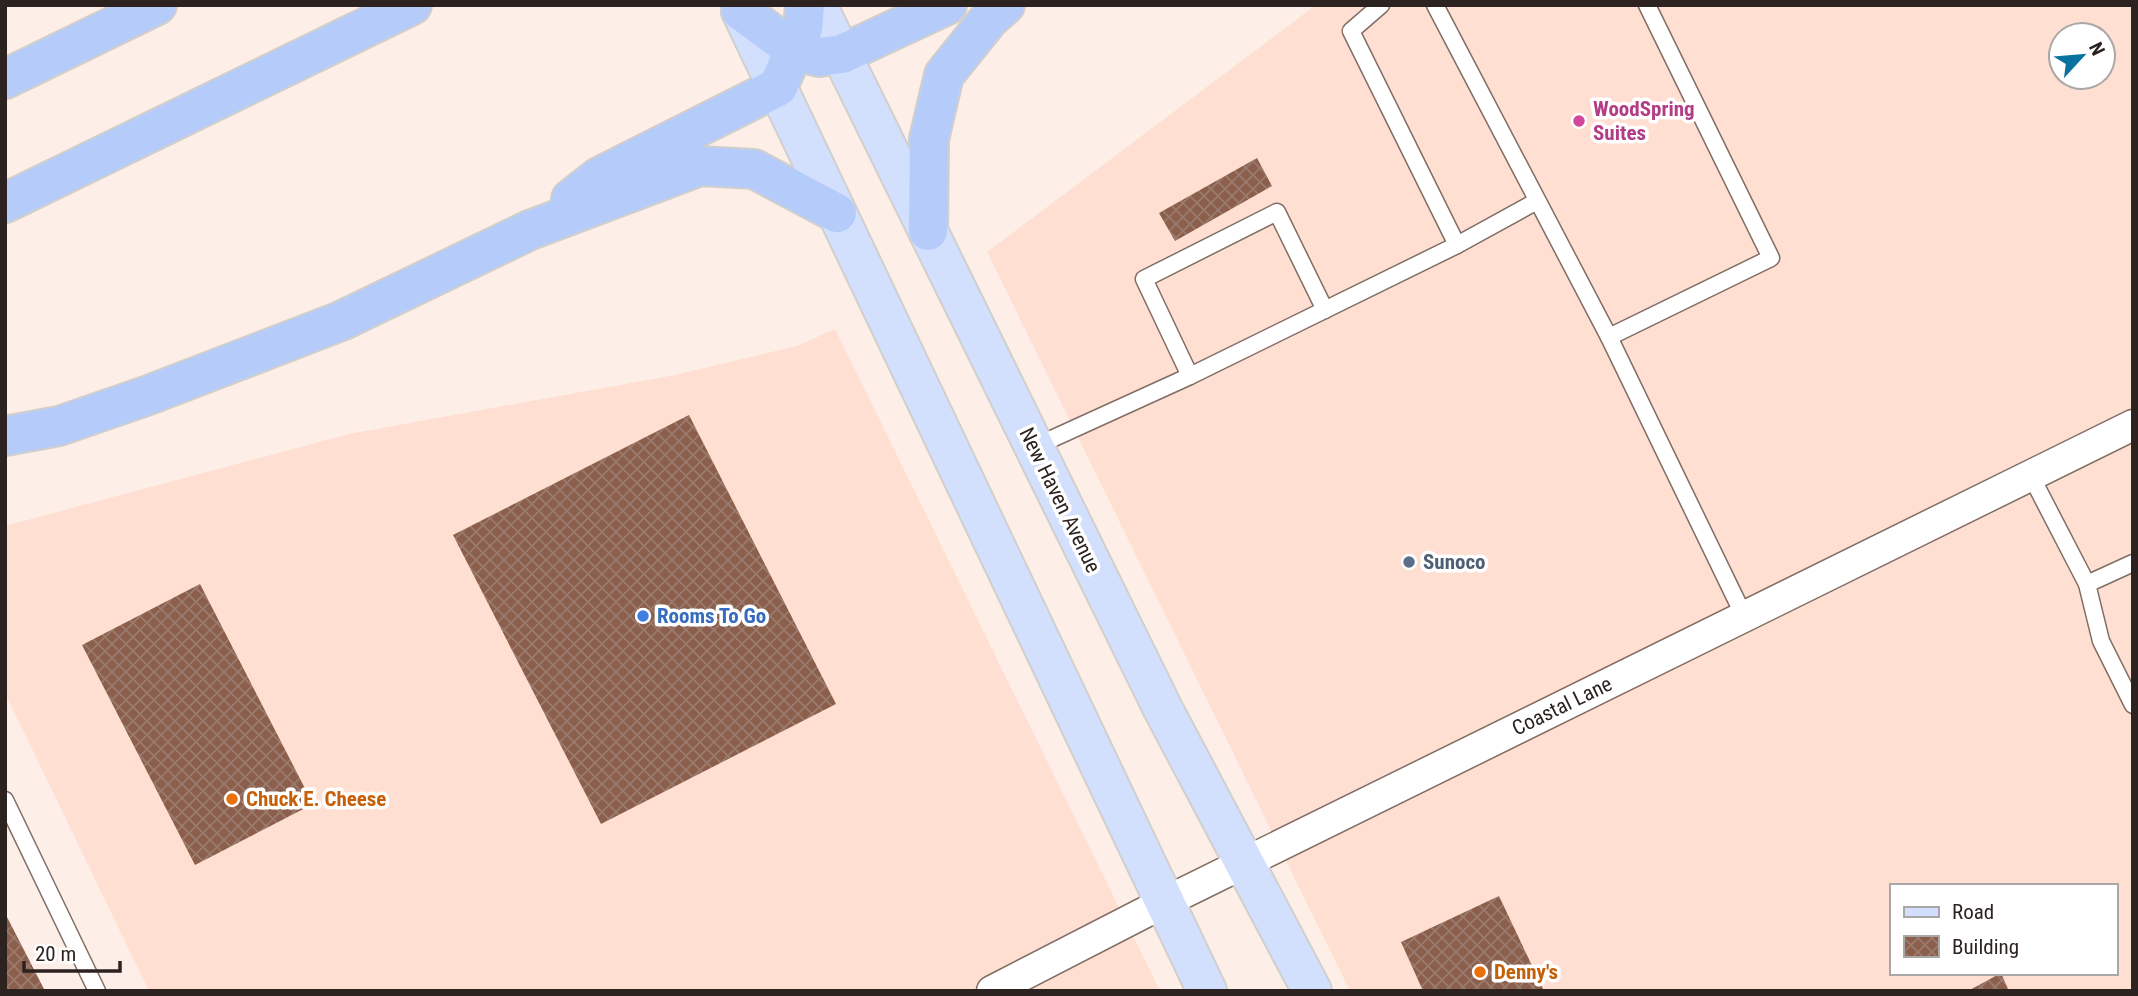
<svg xmlns="http://www.w3.org/2000/svg" width="2138" height="996" viewBox="0 0 2138 996" font-family="'Roboto Condensed',sans-serif">
<style>
.built{fill:#fedfd2;fill-rule:evenodd}
.building{fill:url(#building-cross-hatch)}
.lines{fill:none;stroke-linecap:round;stroke-linejoin:round}
.service-casing{stroke:#816d64;stroke-width:19}
.minor-casing{stroke:#816d64;stroke-width:33}
.primary-casing{stroke:#d1cfce;stroke-width:42}
.motorway-casing{stroke:#d1cfce;stroke-width:42}
.service{stroke:#fff;stroke-width:16}
.minor{stroke:#fff;stroke-width:30}
.primary{stroke:#d3e0fd;stroke-width:38}
.motorway{stroke:#b5ccfb;stroke-width:38}
.hotel-dot{fill:#d1479c;stroke:#fff;stroke-width:2.5}
.service-dot{fill:#5c6f8a;stroke:#fff;stroke-width:2.5}
.shop-dot{fill:#3f7fe0;stroke:#fff;stroke-width:2.5}
.food-dot{fill:#e8710a;stroke:#fff;stroke-width:2.5}
.labels{text-anchor:middle;dominant-baseline:central;stroke-width:7;stroke-linejoin:round;paint-order:stroke}
.hotel-label{font-size:21px;font-weight:bold;fill:#b23c85;stroke:#fff;text-anchor:start}
.street-label{font-size:21px;fill:#2c2320;stroke:#fff}
.service-label{font-size:21px;font-weight:bold;fill:#4e5e75;stroke:#fff;text-anchor:start}
.shop-label{font-size:21px;font-weight:bold;fill:#366cbe;stroke:#fff;text-anchor:start}
.food-label{font-size:21px;font-weight:bold;fill:#c56008;stroke:#fff;text-anchor:start}
</style>
<defs>
<pattern id="building-cross-hatch" width="8" height="8" patternUnits="userSpaceOnUse" patternTransform="scale(1.75)"><rect width="8" height="8" fill="#8b5f4c"/><path d="M0 0l8 8M0 8l8-8" fill="none" stroke="#9b7b6e"/></pattern>
</defs>
<rect width="100%" height="100%" fill="#fdefe8"/>
<g class="built">
<path d="M1316,5h817v986h-783l-363,-739zM2061,35h42v42h-42zM1891,886h224v87h-224z"/>
<path d="M835,329l325,662h-1011l-144,-298v-167l344,-92 326,-59 122,-29z"/>
</g>
<g class="building">
<path d="M1257,158l15,28 -97,55 -16,-28z"/>
<path d="M689,415l147,289 -235,120 -148,-289z"/>
<path d="M200,584l113,220 -118,61 -113,-220z"/>
<path d="M1499,896l45,95h-121l-22,-49z"/>
<path d="M5,913l40,78h-40z"/>
<path d="M2001,973l8,18h-41z"/>
</g>
<g class="lines">
<defs>
<g id="service">
<path d="M1435,5l174,332 162,-79 -124,-253"/>
<path d="M1457,245l80,-44"/>
<path d="M1609,337l135,279"/>
<path d="M1190,376l-46,-97 133,-67 48,98"/>
<path d="M1034,447l156,-71 267,-131 -106,-214 30,-26"/>
<path d="M2030,474l57,110 14,57 32,64"/>
<path d="M2087,584l46,-21"/>
<path d="M5,800l92,191"/>
</g>
<path id="minor" d="M992,991l173,-89 968,-477"/>
<g id="primary">
<path d="M817,5l346,704 149,282"/>
<path d="M741,11l466,980"/>
</g>
<g id="motorway">
<path d="M741,11l53,39 25,7 23,-3 105,-49"/>
<path d="M5,79l152,-74"/>
<path d="M571,199l28,-22 179,-90 25,-58 2,-24"/>
<path d="M5,203l407,-198"/>
<path d="M928,231l1,-92 15,-64 45,-56 16,-14"/>
<path d="M5,436l54,-10 87,-30 195,-75 189,-91 170,-64 54,3 83,44"/>
</g>
</defs>
<use href="#service" class="service-casing"/>
<use href="#minor" class="minor-casing"/>
<use href="#primary" class="primary-casing"/>
<use href="#motorway" class="motorway-casing"/>
<use href="#service" class="service"/>
<use href="#minor" class="minor"/>
<use href="#primary" class="primary"/>
<use href="#motorway" class="motorway"/>
</g>
<circle class="hotel-dot" cx="1579" cy="121" r="7"/>
<circle class="service-dot" cx="1409" cy="562" r="7"/>
<circle class="shop-dot" cx="643" cy="616" r="7"/>
<g class="food-dot">
<circle cx="232" cy="799" r="7"/>
<circle cx="1480" cy="972" r="7"/>
</g>
<g class="labels">
<g class="hotel-label">
<text x="1593" y="109">WoodSpring<tspan x="1593" dy="24">Suites</tspan></text>
</g>
<g class="street-label">
<text transform="translate(1060 500) rotate(64)">New Haven Avenue</text>
<text transform="translate(1562 706) rotate(-26)">Coastal Lane</text>
</g>
<g class="service-label">
<text x="1423" y="562">Sunoco</text>
</g>
<g class="shop-label">
<text x="657" y="616">Rooms To Go</text>
</g>
<g class="food-label">
<text x="246" y="799">Chuck E. Cheese</text>
<text x="1494" y="972">Denny's</text>
</g>
</g>
<rect width="2138" height="996" fill="none" stroke="#2c2320" stroke-width="14"/>
<rect x="1890" y="884" width="228" height="91" fill="#ffffff" stroke="#aba7a6" stroke-width="2"/>
<rect x="1904" y="907" width="35" height="10" fill="#d3e0fd" stroke="#aba7a6" stroke-width="2"/>
<text x="1952" y="919" font-size="21" fill="#2c2320">Road</text>
<rect x="1904" y="936" width="35" height="21" fill="url(#building-cross-hatch)" stroke="#aba7a6" stroke-width="2"/>
<text x="1952" y="954" font-size="21" fill="#2c2320">Building</text>
<g transform="translate(2082 56) rotate(64)"><circle r="33" fill="#ffffff" stroke="#aba7a6" stroke-width="2"/>
<path d="M0-5L12 26L0 18L-12 26Z" fill="#09729e"/>
<text y="-10" font-size="19" font-weight="bold" text-anchor="middle" fill="#2c2320">N</text>
</g>
<path d="M24 961v10h96v-10" fill="none" stroke="#2c2320" stroke-width="3.5"/>
<text x="35" y="961" font-size="21" fill="#2c2320" stroke="#ffffff" stroke-width="5" paint-order="stroke">20 m</text>
</svg>
